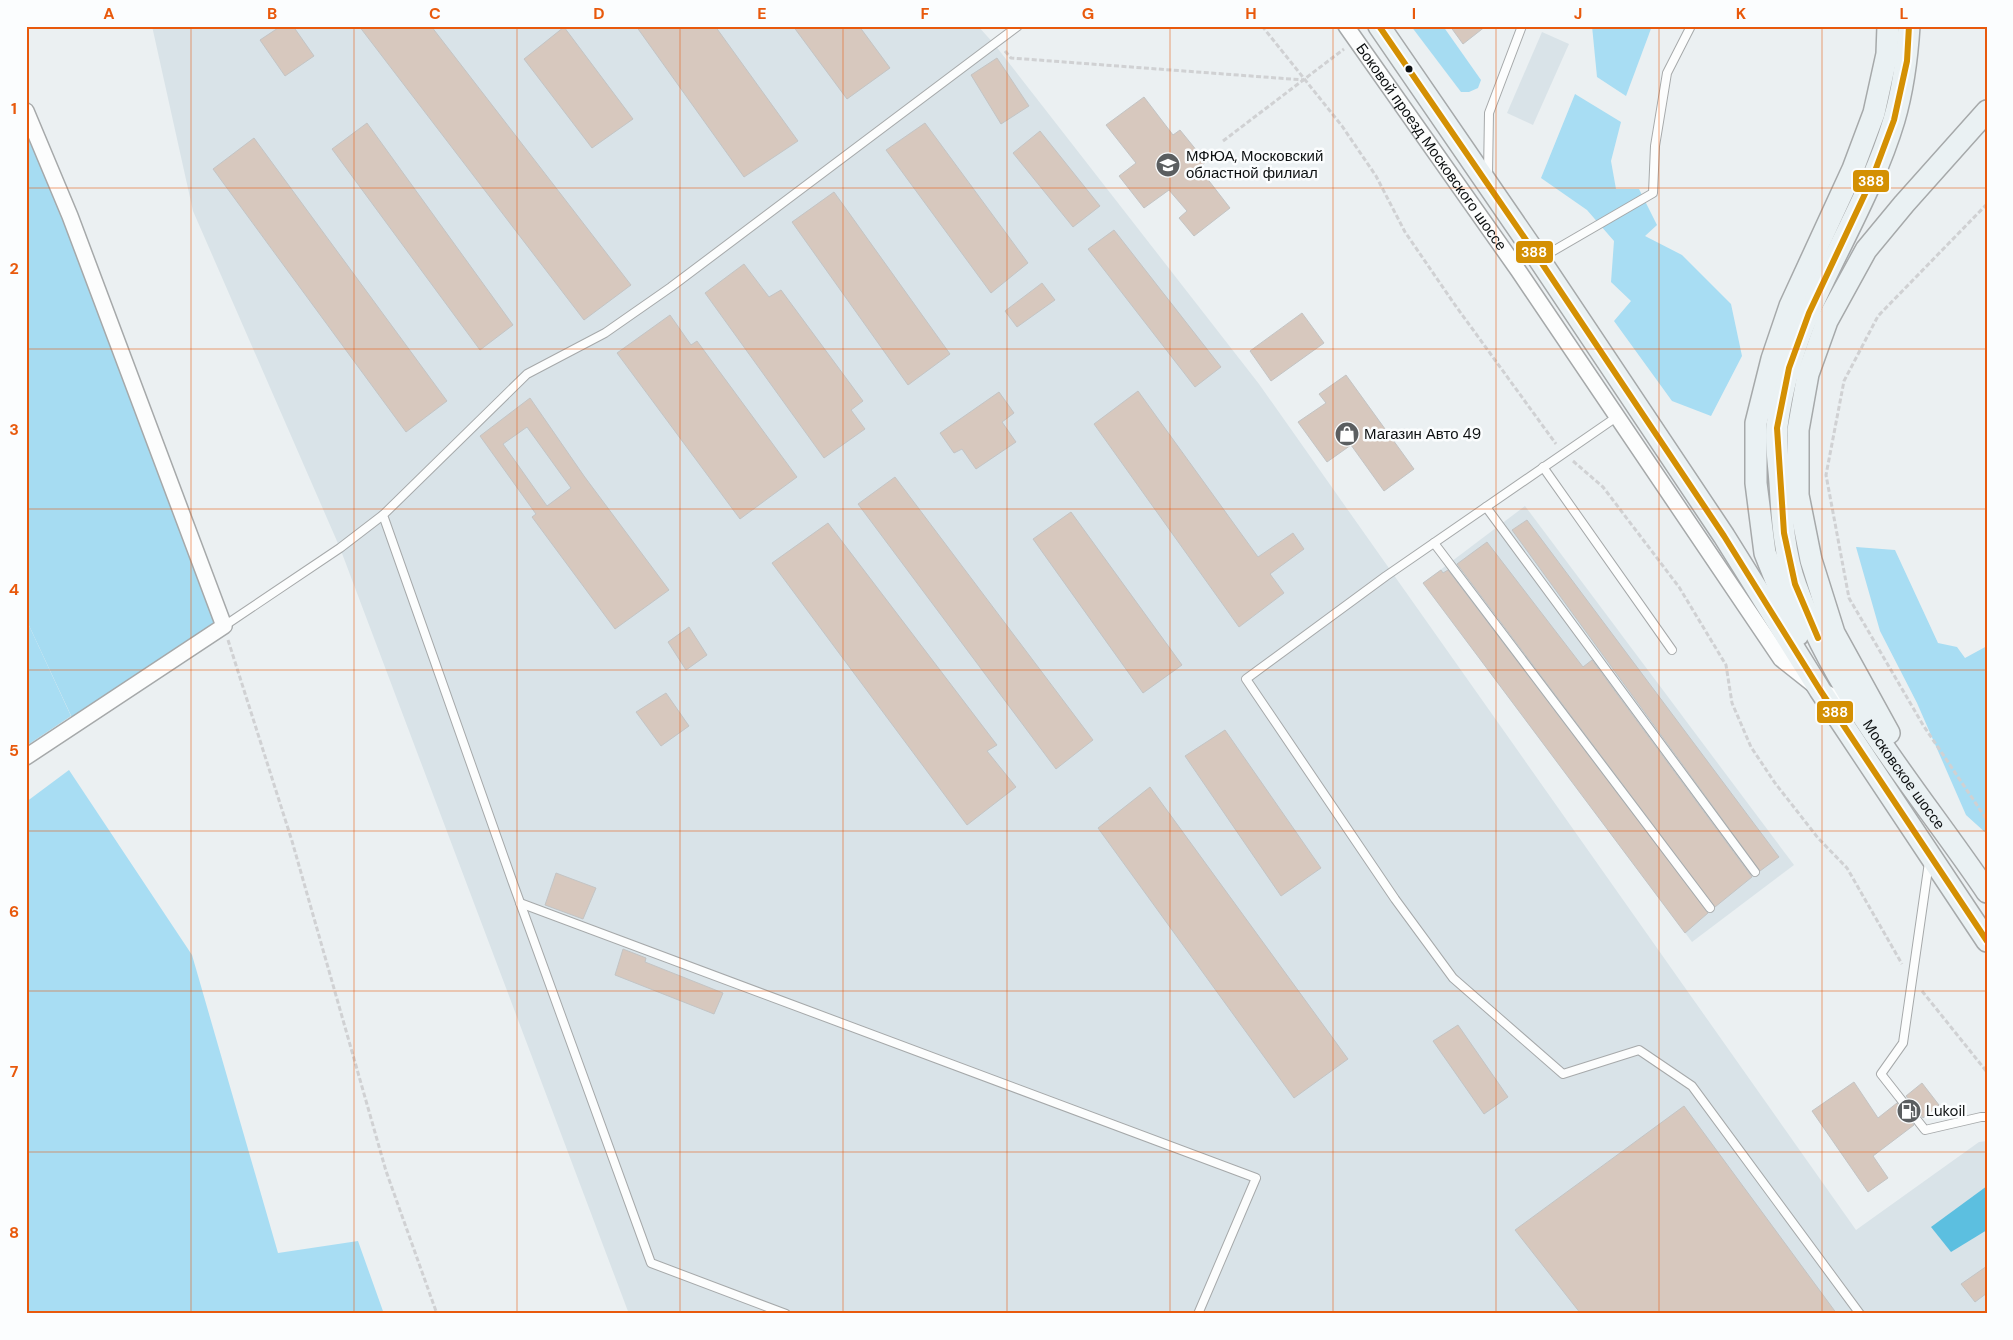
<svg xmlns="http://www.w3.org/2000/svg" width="2013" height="1340" viewBox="0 0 2013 1340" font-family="'DM Sans',sans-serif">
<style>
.built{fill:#d9e3e8}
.green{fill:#a6dcf2}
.forest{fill:#a8ddf3}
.water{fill:#5cbfe0}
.building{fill:#d7c8be;stroke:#c3c4c4;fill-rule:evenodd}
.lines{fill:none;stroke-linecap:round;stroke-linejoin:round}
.lane-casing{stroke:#a6a9aa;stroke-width:10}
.street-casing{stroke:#a6a9aa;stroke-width:18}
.secondary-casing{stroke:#a6a9aa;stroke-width:24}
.path{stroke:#d0d1d3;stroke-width:3;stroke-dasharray:5 2.5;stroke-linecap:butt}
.lane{stroke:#fcfdfd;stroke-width:8}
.street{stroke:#fcfdfd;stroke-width:15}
.secondary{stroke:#eaf1f3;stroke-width:21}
.bus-1-casing{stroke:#fbfdfe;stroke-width:10}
.bus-1{stroke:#d49003;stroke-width:6}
.grid{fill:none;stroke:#e8590c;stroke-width:1;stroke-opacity:0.55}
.bus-dot{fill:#0d1011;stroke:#fbfdfe;stroke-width:2}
.labels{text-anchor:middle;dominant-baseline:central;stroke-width:5;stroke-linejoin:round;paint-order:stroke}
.street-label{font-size:15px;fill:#0d1011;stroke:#fbfdfe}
.poi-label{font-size:15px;fill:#0d1011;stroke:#fbfdfe;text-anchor:start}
.line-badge{stroke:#fbfdfe;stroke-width:2}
.badge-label{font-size:14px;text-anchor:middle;font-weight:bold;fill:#fff}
.neatline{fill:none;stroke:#e8590c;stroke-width:2}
.grid-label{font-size:16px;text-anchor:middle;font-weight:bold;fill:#e8590c}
</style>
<rect width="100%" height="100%" fill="#ebf0f2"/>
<g class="built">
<path d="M152,26h826l17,19 264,339 597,846 123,-88 8,-1v173h-1358l-289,-766 -147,-337z"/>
<path d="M1542,32l27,12 -36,81 -26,-12z"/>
<path d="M1525,506l269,359 -102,77 -269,-359z"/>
</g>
<g class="green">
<path d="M1411,26h32l38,54 -3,8 -9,4h-8z"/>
<path d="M26,111l198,515 -149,98 -49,-105z"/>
</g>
<g class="forest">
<path d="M1592,26h60l-26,70 -29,-19z"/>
<path d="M1575,94l46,28 -10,39 5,28h23l18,36 -12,11 37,19 49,49 11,52 -31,60 -39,-15 -58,-80 17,-20 -20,-19 3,-41 -27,-31 -46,-32z"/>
<path d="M1856,547l39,3 43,93 19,4 8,11 22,-12v188l-21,-19 -49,-112 -37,-72z"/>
<path d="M26,619l45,97 -45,30z"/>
<path d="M69,770l123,185 86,298 80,-12 26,73h-358v-512z"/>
</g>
<path class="water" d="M1987,1186v44l-36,22 -20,-25z"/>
<g class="building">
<path d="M281,26h12l21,30 -29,20 -25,-36z"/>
<path d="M359,26h72l200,259 -47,35z"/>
<path d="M636,26h79l83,115 -54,36z"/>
<path d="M793,26h66l31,42 -43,31z"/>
<path d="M1450,26h36l-23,18z"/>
<path d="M564,27l69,92 -41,29 -68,-89z"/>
<path d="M997,58l32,48 -28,18 -30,-49z"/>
<path d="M1144,97l29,38 7,-5 26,32 -7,6 31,40 -36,28 -15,-18 8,-7 -18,-21 -25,18 -25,-32 17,-13 -30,-38z"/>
<path d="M367,123l146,202 -33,25 -148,-201z"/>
<path d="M925,123l103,140 -37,30 -105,-143z"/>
<path d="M1040,131l60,75 -27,21 -60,-74z"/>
<path d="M254,138l193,263 -41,31 -193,-263z"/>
<path d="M834,192l116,162 -42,31 -116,-163z"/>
<path d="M1114,230l107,137 -26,20 -107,-138z"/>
<path d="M744,264l25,33 12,-7 82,111 -12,9 14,19 -41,29 -119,-165z"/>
<path d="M1042,283l13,17 -38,27 -12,-16z"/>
<path d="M1302,313l22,30 -53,38 -21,-30z"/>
<path d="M670,315l21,30 6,-4 100,136 -57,42 -123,-166z"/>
<path d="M1346,375l68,94 -30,22 -33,-46 -24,17 -29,-40 28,-19 -7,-9z"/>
<path d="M1138,391l120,166 35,-24 11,16 -34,25 14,19 -45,34 -145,-203z"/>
<path d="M999,392l15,21 -12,9 14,20 -40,27 -14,-20 -8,4 -14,-20z"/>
<path d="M530,398l54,78 85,114 -54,39 -83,-112 4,-3 -56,-78zM527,427l44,61 -24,18 -44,-62z"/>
<path d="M895,477l198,263 -37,29 -198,-265z"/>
<path d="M1071,512l111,153 -39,28 -110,-154z"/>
<path d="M1527,520l252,337 -19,14 -248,-341z"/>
<path d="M828,523l169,222 -10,6 29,36 -49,38 -195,-262z"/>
<path d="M1487,542l96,125 9,-7 160,217 -37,30 -258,-343z"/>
<path d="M1441,570l2,3 5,-3 260,343 -23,20 -262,-350z"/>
<path d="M689,627l18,28 -21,15 -18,-28z"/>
<path d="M666,693l23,33 -28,20 -25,-34z"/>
<path d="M1225,730l96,138 -40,28 -96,-140z"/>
<path d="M1150,787l198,272 -54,39 -196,-270z"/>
<path d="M556,873l40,15 -13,31 -38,-14z"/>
<path d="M623,949l23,9 -1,4 78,31 -9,21 -99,-39z"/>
<path d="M1458,1025l50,72 -24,17 -51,-73z"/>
<path d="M1854,1082l24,36 19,-15 17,22 -41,31 15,22 -20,14 -56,-81z"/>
<path d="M1922,1083l17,22 -16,13 -17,-22z"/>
<path d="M1684,1106l153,208h-256l-66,-84z"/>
<path d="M1987,1266v27l-12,9 -14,-18z"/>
</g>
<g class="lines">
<defs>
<g id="lane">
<path d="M1488,174l1,-61 33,-87"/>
<path d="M1541,258l112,-65 2,-47 12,-73 24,-47"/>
<path d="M1618,416l-232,160 -140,103 149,220 58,79 110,96 76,-24 53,36 168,228"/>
<path d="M1543,467l129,183"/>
<path d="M1486,507l269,365"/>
<path d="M1434,543l276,365"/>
<path d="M224,626l116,-78 43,-33"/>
<path d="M1929,862l-26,181 -22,31 44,56 56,-13h6"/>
<path d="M520,903l736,275 -58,136"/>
<path d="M786,1314l-135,-51 -137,-377 -131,-371 144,-141 78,-41 66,-46 347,-261"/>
</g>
<g id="street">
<path id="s1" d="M1346,26l172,244 263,389 39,31 36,17"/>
<path d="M26,111l44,105 154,410 -198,131"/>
</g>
<g id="secondary">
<path d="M1379,26l160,233 185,277 96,154 167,251"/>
<path id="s2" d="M1909,26c-2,32 -6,63 -15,94 -20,67 -57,128 -85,192 -15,35 -27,75 -32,114 -2,18 2,39 3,57 2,34 4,71 16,103 41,113 124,207 191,306"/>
<path d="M1798,635l-33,-82 -9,-70v-60l16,-64 18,-53 63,-137 21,-56 13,-59 1,-28"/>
<path d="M1889,733l-55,-100 -23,-73 -13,-65v-65l10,-56 19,-53 39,-71 38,-46 83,-93"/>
</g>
</defs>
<use href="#lane" class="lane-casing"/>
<use href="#street" class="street-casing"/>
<use href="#secondary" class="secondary-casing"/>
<g class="path">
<path d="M1262,26l80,100 34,50 29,56 50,73 101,139"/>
<path d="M1005,51l6,7 293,22"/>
<path d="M1223,141l121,-92"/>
<path d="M1987,204l-109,112 -34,65 -18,94 23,123 74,127 64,95"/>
<path d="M1573,461l30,26 76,100 47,78 6,38 19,44 24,36 43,55 29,30 55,96"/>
<path d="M228,640l64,201 94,330 51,143"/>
<path d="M1922,991l65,81"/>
</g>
<use href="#lane" class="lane"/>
<use href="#street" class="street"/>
<use href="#secondary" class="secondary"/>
<defs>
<g id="bus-1">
<path d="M1379,26l160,233 185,277 96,154 167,251"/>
<path d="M1818,638l-23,-54 -11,-51 -7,-105 12,-60 20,-55 63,-134 22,-59 13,-59 2,-35"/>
</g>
</defs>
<use href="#bus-1" class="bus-1-casing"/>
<use href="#bus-1" class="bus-1"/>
</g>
<path class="grid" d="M191,26v1288M354,26v1288M517,26v1288M680,26v1288M843,26v1288M1007,26v1288M1170,26v1288M1333,26v1288M1496,26v1288M1659,26v1288M1822,26v1288M26,188h1961M26,349h1961M26,509h1961M26,670h1961M26,831h1961M26,991h1961M26,1152h1961"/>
<defs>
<symbol id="university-disc" viewBox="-11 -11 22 22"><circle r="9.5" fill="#5b5e60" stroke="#fbfdfe"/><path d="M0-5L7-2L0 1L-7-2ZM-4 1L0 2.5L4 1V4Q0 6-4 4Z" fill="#fff"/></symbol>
<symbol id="shop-disc" viewBox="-11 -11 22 22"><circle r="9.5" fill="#5b5e60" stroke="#fbfdfe"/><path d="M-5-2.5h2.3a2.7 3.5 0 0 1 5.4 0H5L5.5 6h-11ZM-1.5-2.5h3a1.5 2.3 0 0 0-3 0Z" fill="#fff"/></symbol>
<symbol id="fuel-disc" viewBox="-11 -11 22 22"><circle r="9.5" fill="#5b5e60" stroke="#fbfdfe"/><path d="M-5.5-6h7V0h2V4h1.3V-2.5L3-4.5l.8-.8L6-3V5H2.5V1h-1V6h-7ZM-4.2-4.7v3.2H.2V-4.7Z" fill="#fff"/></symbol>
</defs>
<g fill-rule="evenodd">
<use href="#university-disc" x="1154" y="151" width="28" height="28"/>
<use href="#shop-disc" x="1333" y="420" width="28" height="28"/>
<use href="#fuel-disc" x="1895" y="1097" width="28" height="28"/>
</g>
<circle class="bus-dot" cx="1409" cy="69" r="4.5"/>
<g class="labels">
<g class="street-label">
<text stroke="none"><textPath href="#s1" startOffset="148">Боковой проезд Московского шоссе</textPath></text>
<text stroke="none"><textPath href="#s2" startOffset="804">Московское шоссе</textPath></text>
</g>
<g class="poi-label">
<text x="1186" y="156">МФЮА, Московский<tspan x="1186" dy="17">областной филиал</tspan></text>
<text x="1364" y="434">Магазин Авто 49</text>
<text x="1926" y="1111">Lukoil</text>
</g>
</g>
<g class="line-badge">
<rect x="1852" y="169" width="38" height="24" rx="5" fill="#d49003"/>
<rect x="1515" y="240" width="39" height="24" rx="5" fill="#d49003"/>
<rect x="1816" y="700" width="38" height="24" rx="5" fill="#d49003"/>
</g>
<g class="badge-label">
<text x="1871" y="186">388</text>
<text x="1534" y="257">388</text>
<text x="1835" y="717">388</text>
</g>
<rect width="2013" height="1340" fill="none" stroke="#fbfdfe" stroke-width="55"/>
<rect x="28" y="28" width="1958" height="1284" class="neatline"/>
<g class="grid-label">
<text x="109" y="19">A</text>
<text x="272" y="19">B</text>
<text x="435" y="19">C</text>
<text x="599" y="19">D</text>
<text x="762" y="19">E</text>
<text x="925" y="19">F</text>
<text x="1088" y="19">G</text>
<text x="1251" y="19">H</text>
<text x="1414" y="19">I</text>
<text x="1578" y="19">J</text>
<text x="1741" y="19">K</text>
<text x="1904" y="19">L</text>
<text x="14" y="114">1</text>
<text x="14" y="274">2</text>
<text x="14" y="435">3</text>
<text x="14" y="595">4</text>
<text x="14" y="756">5</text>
<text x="14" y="917">6</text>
<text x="14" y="1077">7</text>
<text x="14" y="1238">8</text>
</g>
</svg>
